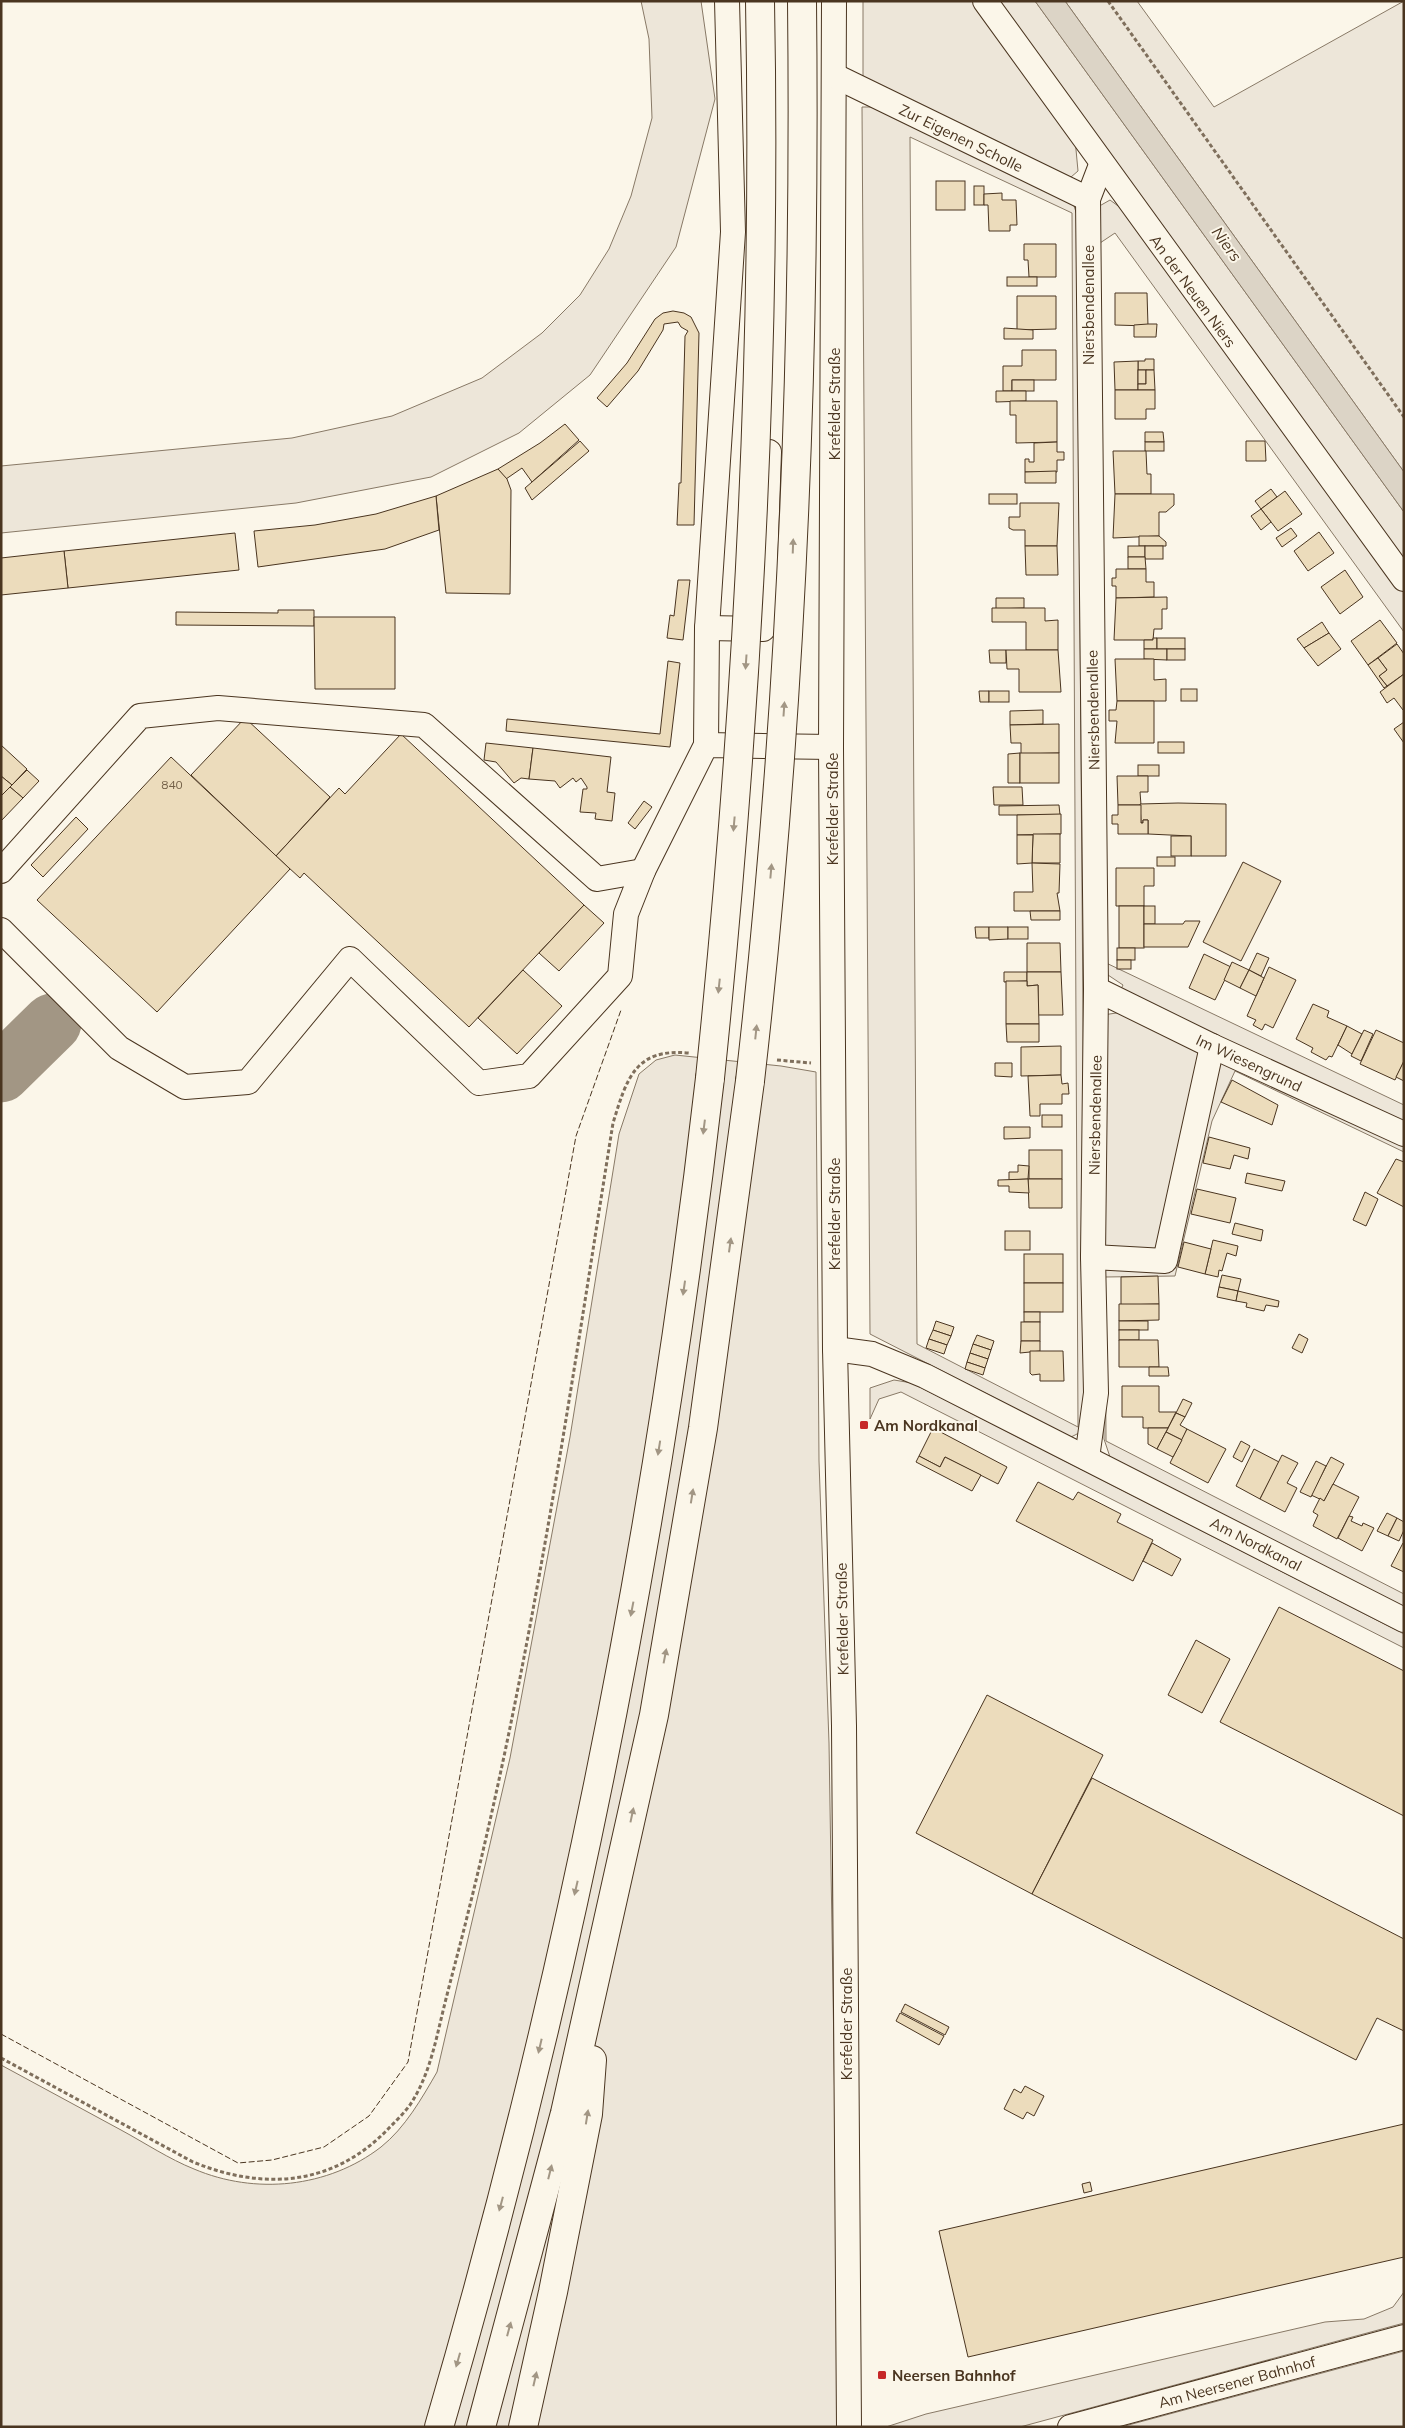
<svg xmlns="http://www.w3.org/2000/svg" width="1405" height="2428" viewBox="0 0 1405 2428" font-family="Mulish,sans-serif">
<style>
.green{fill:#ede6d9;stroke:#887966;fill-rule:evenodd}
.water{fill:#dcd4c6;stroke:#887966}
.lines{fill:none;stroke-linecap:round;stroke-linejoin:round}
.taxiway{stroke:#a29684;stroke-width:59}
.building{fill:#ecdcbc;stroke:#4a3520}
.minor-casing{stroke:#4a3520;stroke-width:26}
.highway-casing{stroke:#4a3520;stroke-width:30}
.path{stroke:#7f6f5c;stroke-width:3;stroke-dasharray:4 2.5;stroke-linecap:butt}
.minor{stroke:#fbf6e9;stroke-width:24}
.highway{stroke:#fbf6e9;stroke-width:28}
.highway-bridge-casing{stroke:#4a3520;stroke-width:30;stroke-linecap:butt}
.highway-bridge{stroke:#fbf6e9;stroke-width:28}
.fence{stroke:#4a3520;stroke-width:1;stroke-dasharray:6 2.5;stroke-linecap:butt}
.oneway{fill:#a29684}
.poi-dot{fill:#c62828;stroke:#fbf6e9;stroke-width:2}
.labels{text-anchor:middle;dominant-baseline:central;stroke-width:4;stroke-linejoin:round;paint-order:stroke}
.number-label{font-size:12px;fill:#725f47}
.street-label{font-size:15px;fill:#4a3520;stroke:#fbf6e9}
.poi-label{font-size:15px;font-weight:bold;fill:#4a3520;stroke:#fbf6e9;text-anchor:start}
.water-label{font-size:16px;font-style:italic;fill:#4a3520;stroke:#fbf6e9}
</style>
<rect width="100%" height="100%" fill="#fbf6e9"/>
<g class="green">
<path d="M641,1h60l14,98 -39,148 -86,128 -71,58 -88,44 -135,26 -295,30v-67l291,-28 100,-22 90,-38 60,-45 38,-38 29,-46 22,-53 21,-78 -3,-79z"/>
<path d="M863,1h114l98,138 3,32 -7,6 -14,-2 -194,-92z"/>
<path d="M996,1h39l369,511v55z"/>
<path d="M1065,1h72l77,106 190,-106v471z"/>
<path d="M862,107h12l198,93 5,15 9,1208 -1,7 -14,7 -201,-103zM910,137l162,76 6,1214 -161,-83z"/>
<path d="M1110,200l19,14 275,379v39l-289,-399 -18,12 5,716 302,144v23l-285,-135 4,-8 -21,-14 -6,-763z"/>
<path d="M1123,1012l69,32 7,10 -42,193 -4,5 -51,-5 1,-232z"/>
<path d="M675,1055l106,11 35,6 3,389 10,282 11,684h-839v-362c40,22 80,43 120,65 24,13 48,29 73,39 61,26 134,19 187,-22 24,-19 41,-49 56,-75l73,-314 60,-321 49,-303 20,-60 17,-14z"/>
<path d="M1225,1059l179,86v7l-169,-81 -23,50 -37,155 -70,1 1,164 298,153v13l-294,-150 -6,-18 -1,-171h65l50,-205z"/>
<path d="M894,1380l18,3 492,251v14l-503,-256 -22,7 -9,20v-31z"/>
<path d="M1404,2292v31l-384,104h-134l40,-13 399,-92 39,-3 29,-12z"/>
<path d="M1404,2351v76h-283z"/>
</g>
<path class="water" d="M1035,1h30l339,471v40z"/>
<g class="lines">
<path class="taxiway" d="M1,1073l51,-50"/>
</g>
<g class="building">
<rect x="936" y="181" width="29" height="29"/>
<rect x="974" y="186" width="10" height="19"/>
<path d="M1002,193v7h14l1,25h-7v6h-21l-1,-26h-4v-11z"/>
<path d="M1024,244h32v33h-27l-1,-17h-4z"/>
<rect x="1007" y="277" width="30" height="9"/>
<path d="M1115,293h32l1,33 -33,-1z"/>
<path d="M1017,296h39v33l-39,1z"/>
<path d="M673,311l11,2 7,4 8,16 -5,192h-17l2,-42h2l4,-147 3,-5 -7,-4 -3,-5 -14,2 -1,6 -25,41 -31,36 -10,-9 30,-35 28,-44 8,-6z"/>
<path d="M1148,324h9l-1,13h-22v-12z"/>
<path d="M1004,328l29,2v9h-29z"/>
<path d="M1022,350h34v30h-44v11h-9v-25h19z"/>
<path d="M1145,359h9v11h-16v-9h7z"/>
<path d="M1138,361v29h-23l-1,-28z"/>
<rect x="1138" y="370" width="8" height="14"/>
<path d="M1146,370h8l1,20h-17v-6h8z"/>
<rect x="1012" y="380" width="22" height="11"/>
<path d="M1115,390h40v19h-9v10h-31z"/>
<path d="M996,391h30v10l-30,1z"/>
<path d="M1010,401h47v41l-41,1v-28h-6z"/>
<path d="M565,424l14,16 -47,42 -10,-14 -16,11 -8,-10 42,-26z"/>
<path d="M1145,432h18l1,10h-19z"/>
<path d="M580,441l9,10 -57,49 -7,-12z"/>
<path d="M1246,441h19l1,20h-20z"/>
<path d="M1057,442v10h7v8h-7v12h-32v-13h4v3h5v-19z"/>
<rect x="1145" y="442" width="19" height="9"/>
<path d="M1113,451h33l1,23h4v20h-36z"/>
<path d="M498,469l9,10 4,11 -1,104 -64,-1 -10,-97z"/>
<path d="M1056,471v12h-31v-11z"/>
<path d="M1271,489l6,8 -16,12 -6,-8z"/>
<path d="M1285,491l17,23 -24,17 -17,-22z"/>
<rect x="989" y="494" width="28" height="10"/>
<path d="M1115,494h59v11l-8,7h-7v24l-46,2z"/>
<path d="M436,496l3,34 -54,19 -127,18 -4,-36 61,-6 61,-11z"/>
<path d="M1020,503h39l-2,43h-32v-16h-12l-4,-2v-11h11z"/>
<path d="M1261,509l10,13 -10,8 -10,-14z"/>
<path d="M1291,528l6,8 -15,11 -6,-9z"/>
<path d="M1319,532l15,21 -26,18 -14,-20z"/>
<path d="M235,533l4,37 -171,18 -4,-37z"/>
<path d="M1139,536h20l7,6v4h-27z"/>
<path d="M1025,546h32l1,29h-32z"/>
<rect x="1128" y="546" width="17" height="11"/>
<rect x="1145" y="546" width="18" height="13"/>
<path d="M64,551l4,37 -67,7v-37z"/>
<path d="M1128,557h17l1,12h-18z"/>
<path d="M1116,569h30v13h8v15l-38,1v-12h-4v-8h4z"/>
<path d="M1345,570l18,27 -23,17 -19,-27z"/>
<path d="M678,580h12l-7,60 -16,-2 3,-23 4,1z"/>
<path d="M1167,597v12h-5v20h-8l-1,11h-39l2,-42z"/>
<path d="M996,598h28v10l-28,1z"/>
<path d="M992,608h53v13l13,-1v30h-32v-28h-34z"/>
<path d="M278,610h36v16l-138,-1v-13l102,1z"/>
<path d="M314,617h81v72h-80z"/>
<path d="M1380,620l17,23 -29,22 -17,-24z"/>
<path d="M1322,622l7,11 -25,15 -7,-9z"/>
<path d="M1329,633l12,16 -23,17 -14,-18z"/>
<path d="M1153,638h4v11h-13v-9h9z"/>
<rect x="1157" y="638" width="28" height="11"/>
<path d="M1397,644l7,10v20l-17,12 -8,-10 8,-6 -9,-12z"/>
<path d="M1144,649h23v11l-23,-1z"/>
<rect x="1167" y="649" width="18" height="11"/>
<path d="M989,650h17v13h-16z"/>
<path d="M1006,650h52l3,42h-42v-23h-12z"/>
<path d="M1378,658l9,12 -8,6 8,10 -3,2 -16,-23z"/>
<path d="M1115,659h39v21l12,-1v22h-49z"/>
<path d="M668,661l12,2 -10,84 -164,-16 1,-12 153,15z"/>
<path d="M1404,674v36h-1l-9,-12 -7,5 -7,-11z"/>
<rect x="1181" y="689" width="16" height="12"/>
<path d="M979,691h10v11h-9z"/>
<rect x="989" y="691" width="20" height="11"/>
<path d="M1117,701h37v42h-39l2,-22h-8v-11h7z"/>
<path d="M1043,710v14l-33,1v-14z"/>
<path d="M245,718l85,79 -54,59 -85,-81z"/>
<path d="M1404,722v21l-10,-14z"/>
<path d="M1059,724v29l-38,1v-11h-10l-1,-18z"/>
<path d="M401,734l183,171 -115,122 -165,-154 -4,5 -24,-22 63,-68 6,6z"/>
<rect x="1158" y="742" width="26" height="11"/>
<path d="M486,743l47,5 -4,31 -8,-1 -7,5 -18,-21 -12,-2z"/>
<path d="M1,745l26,24 -15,16 -11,-9z"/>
<path d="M533,748l78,9 -4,35 8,1 -3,28 -17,-2 1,-6 -16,-1 3,-23h4v-2l-6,-9 -5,4 -3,-4 -13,10 -5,-7 -26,-2z"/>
<path d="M1020,753v30h-12v-29z"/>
<rect x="1020" y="753" width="39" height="30"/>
<path d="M171,757l119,112 -133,143 -120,-112z"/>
<rect x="1138" y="765" width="21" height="11"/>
<path d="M27,770l12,11 -16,17 -13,-11z"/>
<path d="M1,776l11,9 -11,11z"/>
<path d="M1117,776h31v16h-8l1,13h-23z"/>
<path d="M10,787l13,11 -22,23v-25z"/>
<path d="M993,787h29l1,18h-29z"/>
<path d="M644,801l8,6 -17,22 -7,-6z"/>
<path d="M1178,803l48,1v52h-35v-20l-43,-2v-14h-5v3h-2l-1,-19z"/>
<path d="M1059,805l1,10h-61v-9z"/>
<path d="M1118,805h23v18h2v-3h5v14h-30v-10h-6v-9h6z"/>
<path d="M1061,814v20l-44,1v-20z"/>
<path d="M76,817l12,12 -45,48 -12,-12z"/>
<path d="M1033,834h27v29h-28z"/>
<path d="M1017,835h16l-1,28 -15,1z"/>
<rect x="1171" y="836" width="20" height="20"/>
<rect x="1157" y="857" width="18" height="9"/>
<path d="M1243,862l38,19 -40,80 -38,-19z"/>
<path d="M1032,863l28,1 -1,29h-2l3,18h-46v-19h19z"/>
<path d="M1116,868h38v18h-10v20h-28z"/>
<path d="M584,905l20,18 -45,48 -20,-18z"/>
<rect x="1119" y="906" width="25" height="42"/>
<rect x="1144" y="906" width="11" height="18"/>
<path d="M1030,911h30v9h-29z"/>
<path d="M1185,921h15l-12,26h-44v-23h39z"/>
<path d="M975,927h14v11h-13z"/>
<path d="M989,927h19v12l-19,1z"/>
<rect x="1008" y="927" width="20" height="12"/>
<path d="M1027,943h33l1,29h-34z"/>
<rect x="1117" y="948" width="18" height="12"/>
<path d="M1257,953l12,5 -8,18 -12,-6z"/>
<path d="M1204,954l27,13 -16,33 -26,-12z"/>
<rect x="1117" y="960" width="14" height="9"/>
<path d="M1232,962l17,8 -9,18 -16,-8z"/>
<path d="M1269,967l27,13 -23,48 -8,-4 -3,6 -9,-5 3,-5 -9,-4z"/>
<path d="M523,970l39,36 -45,48 -39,-36z"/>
<path d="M1249,970l15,8 -8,18 -16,-8z"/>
<path d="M1004,972h23v9l-23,1z"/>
<path d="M1027,972h34l2,43h-25v-30l-11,1z"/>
<path d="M1006,981h21v5l11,-1 1,39h-33z"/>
<path d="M1313,1004l16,7 -2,6 20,9 -15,31 -3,-1 -3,4 -15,-8 2,-4 -17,-9z"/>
<path d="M1006,1024h33v18h-32z"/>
<path d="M1347,1026l15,8 -10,20 -14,-9z"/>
<path d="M1364,1030l9,4 -12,27 -10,-5z"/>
<path d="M1376,1030l28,13v18l-9,19 -35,-16z"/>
<path d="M1061,1046v29l-40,1v-29z"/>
<path d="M1404,1061v20l-8,-4z"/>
<path d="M995,1063h17v14l-17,-1z"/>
<path d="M1061,1075l1,9 6,-1 1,11h-7v10h-22v12h-10l-2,-40z"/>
<path d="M1232,1080l46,25 -6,20 -51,-23z"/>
<rect x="1042" y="1115" width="20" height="12"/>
<path d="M1004,1127h26v11l-26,1z"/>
<path d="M1209,1137l41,11 -2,11 -14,-4 -4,14 -27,-6z"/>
<rect x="1029" y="1150" width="33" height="29"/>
<path d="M1396,1159l8,3v45l-27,-14z"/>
<path d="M1018,1165l11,1 -1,13 -19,1v-8h9z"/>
<path d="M1247,1173l38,8 -3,10 -37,-8z"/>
<path d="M1028,1179h34v29h-33z"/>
<path d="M1028,1179l1,14 -20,-1v-6h-11v-6z"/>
<path d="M1197,1189l39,9 -6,25 -39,-9z"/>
<path d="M1365,1192l13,7 -12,27 -13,-6z"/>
<path d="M1235,1223l28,7 -2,11 -29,-7z"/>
<rect x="1005" y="1231" width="25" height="19"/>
<path d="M1213,1240l25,6 -2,10 -9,-3 -5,18 -3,-1 -1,7 -13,-3z"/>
<path d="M1184,1242l27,7 -6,25 -27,-7z"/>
<rect x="1024" y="1254" width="39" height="29"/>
<path d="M1222,1275l19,4 -3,12 -19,-4z"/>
<path d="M1158,1276l1,28 -38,1v-28z"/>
<rect x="1024" y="1283" width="39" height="29"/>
<path d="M1219,1287l19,4 -2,10 -19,-4z"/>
<path d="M1238,1291l41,10 -1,6 -12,-2 -2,6 -18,-4 1,-4 -11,-2z"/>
<path d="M1119,1304h40v16l-40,1z"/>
<rect x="1024" y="1312" width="16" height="10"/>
<path d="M936,1321l18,6 -3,9 -18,-6z"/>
<rect x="1119" y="1321" width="29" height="9"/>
<rect x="1021" y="1322" width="19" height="19"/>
<path d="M933,1330l18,6 -4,9 -18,-6z"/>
<rect x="1119" y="1330" width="20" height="10"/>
<path d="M1299,1334l9,5 -6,14 -10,-5z"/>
<path d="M977,1335l17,6 -3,9 -18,-6z"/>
<path d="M929,1339l18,6 -3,9 -18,-6z"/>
<path d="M1119,1340h39l1,27h-40z"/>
<path d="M1021,1341h19v10l-20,2z"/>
<path d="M973,1344l18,6 -3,9 -18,-6z"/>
<path d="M1030,1351h33l1,30h-24v-7l-8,1 -2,-2z"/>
<path d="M970,1353l18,6 -3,9 -18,-6z"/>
<path d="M967,1362l18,6 -2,7 -18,-6z"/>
<path d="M1149,1367h19l1,9h-20z"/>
<path d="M1122,1386h37v26h17l-8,16h-25v-11h-21z"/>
<path d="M1183,1399l9,4 -7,14 -9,-4z"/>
<path d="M1176,1413l9,4 -5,8 7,4 -5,11 -16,-8z"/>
<path d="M933,1428l74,39 -9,17 -53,-27 -5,10 -21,-11z"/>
<path d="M1148,1428h20l-11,21 -9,-5z"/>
<path d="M1187,1429l39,20 -18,34 -38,-20z"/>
<path d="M1166,1432l16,8 -9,17 -16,-8z"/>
<path d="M1241,1441l9,5 -8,16 -9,-5z"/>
<path d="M1254,1449l25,13 -19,37 -24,-13z"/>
<path d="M1282,1455l16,8 -11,20 10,5 -12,24 -25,-13z"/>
<path d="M919,1456l21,11 5,-10 36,18 -9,16 -56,-29z"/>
<path d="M1331,1457l13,7 -20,37 -13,-6z"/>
<path d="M1316,1461l10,5 -15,31 -11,-5z"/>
<path d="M1038,1482l35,18 5,-8 43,22 -4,8 36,18 -20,41 -117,-60z"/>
<path d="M1333,1484l26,13 -22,42 -24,-13 5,-11 -5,-3 7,-14 4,3z"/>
<path d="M1387,1513l10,5 -9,18 -11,-5z"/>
<path d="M1349,1516l4,1 -2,4 11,5 1,-3 11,5 -12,23 -24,-13z"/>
<path d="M1397,1518l7,4v8l-5,11 -11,-5z"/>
<path d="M1152,1543l29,16 -9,17 -29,-15z"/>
<path d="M1403,1543h1v29l-13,-6z"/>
<path d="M1279,1607l125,64v145l-184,-94z"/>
<path d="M1196,1640l34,19 -28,54 -34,-18z"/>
<path d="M987,1695l116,60 -71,139 -116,-61z"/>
<path d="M1092,1778l312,161v92l-27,-13 -21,42 -324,-166z"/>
<path d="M905,2004l44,23 -4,8 -44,-23z"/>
<path d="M900,2013l44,23 -5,9 -43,-24z"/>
<path d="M1025,2086l19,10 -10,20 -7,-4 -4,7 -19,-10 10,-20 7,4z"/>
<path d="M1404,2124v133l-436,100 -29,-126z"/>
<path d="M1090,2182l2,9 -8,2 -2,-9z"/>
</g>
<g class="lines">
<defs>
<g id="minor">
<path d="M834,1l-3,746 4,602 9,377 5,701"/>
<path d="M985,1l419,578"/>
<path d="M835,76l253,123"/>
<path d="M707,628l56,1 6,-177"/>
<path d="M706,745l1,-117 26,-396 -6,-231"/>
<path d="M1,871l139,-155 78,-8 206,17 173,154 46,-8"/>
<path d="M1,930l118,118 66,39 63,-5 102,-123 129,124 50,-7 91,-100 6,-62 17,-43 63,-126 125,2"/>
<path d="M1096,989l116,57 192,88"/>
<path d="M1093,1257l72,4 47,-215"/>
<path d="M835,1349l37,5 53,22 479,244"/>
<path d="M1087,1458l9,-65 -3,-136 3,-268 -8,-790 13,-34"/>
<path d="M1070,2427l334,-90"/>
</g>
<g id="highway">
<path d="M439,2427c129,-441 219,-893 271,-1349"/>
<path d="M481,2427l84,-314 89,-398 49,-287 47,-347"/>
<path d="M523,2427l30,-135 35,-178 4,-54"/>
</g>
</defs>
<use href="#minor" class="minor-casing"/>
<use href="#highway" class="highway-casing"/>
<g class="path">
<path d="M1108,1l296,416"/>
<path d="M777,1060l34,3"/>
<path d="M1,2058l192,104c71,29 141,24 196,-34 7,-7 15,-15 21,-23 19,-29 25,-61 33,-94 8,-33 17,-65 25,-98 65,-260 103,-526 145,-790 14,-45 22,-75 76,-70"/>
</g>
<use href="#minor" class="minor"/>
<use href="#highway" class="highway"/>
<defs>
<g id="highway-bridge">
<path d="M710,1078c37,-358 57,-717 50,-1077"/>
<path d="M750,1081c41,-359 56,-719 52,-1080"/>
</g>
</defs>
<use href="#highway-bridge" class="highway-bridge-casing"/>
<use href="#highway-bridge" class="highway-bridge"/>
<path class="fence" d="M1,2034l237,129 34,-3 52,-13 45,-31 39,-54 168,-926 45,-126"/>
</g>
<defs><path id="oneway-solid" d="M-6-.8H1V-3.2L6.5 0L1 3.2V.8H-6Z" transform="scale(1.25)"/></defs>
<g class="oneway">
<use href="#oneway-solid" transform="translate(793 546) rotate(-88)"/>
<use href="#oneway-solid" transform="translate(746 662) rotate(94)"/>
<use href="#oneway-solid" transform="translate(784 709) rotate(-86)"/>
<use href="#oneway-solid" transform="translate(734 824) rotate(95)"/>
<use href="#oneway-solid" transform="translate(771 871) rotate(-85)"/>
<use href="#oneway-solid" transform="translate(719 986) rotate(96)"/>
<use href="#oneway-solid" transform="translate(756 1032) rotate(-84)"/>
<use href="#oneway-solid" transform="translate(704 1127) rotate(97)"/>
<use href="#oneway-solid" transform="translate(730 1245) rotate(-82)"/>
<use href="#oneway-solid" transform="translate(684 1288) rotate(98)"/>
<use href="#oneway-solid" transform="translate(659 1448) rotate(99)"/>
<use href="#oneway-solid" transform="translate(692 1496) rotate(-81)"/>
<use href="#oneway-solid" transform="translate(632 1609) rotate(101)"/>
<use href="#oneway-solid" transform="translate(665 1656) rotate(-79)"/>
<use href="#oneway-solid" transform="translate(632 1815) rotate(-78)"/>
<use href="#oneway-solid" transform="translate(576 1888) rotate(103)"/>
<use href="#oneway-solid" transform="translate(540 2046) rotate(103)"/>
<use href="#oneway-solid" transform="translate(587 2117) rotate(-81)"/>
<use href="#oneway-solid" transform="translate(550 2172) rotate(-76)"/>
<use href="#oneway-solid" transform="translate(501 2204) rotate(105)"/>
<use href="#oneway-solid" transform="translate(509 2329) rotate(-75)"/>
<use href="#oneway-solid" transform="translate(458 2360) rotate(106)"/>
<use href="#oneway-solid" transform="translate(535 2379) rotate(-77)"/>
</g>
<g class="poi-dot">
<rect x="859" y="1420" width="10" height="10" rx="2.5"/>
<rect x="877" y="2370" width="10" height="10" rx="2.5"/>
</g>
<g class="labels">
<g class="number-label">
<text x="172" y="784">840</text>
</g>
<g class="street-label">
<text transform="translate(961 138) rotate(26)">Zur Eigenen Scholle</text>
<text transform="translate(1193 291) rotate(54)">An der Neuen Niers</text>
<text transform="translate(1088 305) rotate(-90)">Niersbendenallee</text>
<text transform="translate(834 404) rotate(-90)">Krefelder Straße</text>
<text transform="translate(1093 710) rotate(-91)">Niersbendenallee</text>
<text transform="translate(832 809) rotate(-90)">Krefelder Straße</text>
<text transform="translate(1249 1063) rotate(25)">Im Wiesengrund</text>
<text transform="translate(1095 1115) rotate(-89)">Niersbendenallee</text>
<text transform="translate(834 1214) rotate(-90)">Krefelder Straße</text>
<text transform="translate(1256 1544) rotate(27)">Am Nordkanal</text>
<text transform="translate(842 1619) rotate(-91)">Krefelder Straße</text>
<text transform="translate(846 2024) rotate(-90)">Krefelder Straße</text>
<text transform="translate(1237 2382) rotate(-15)">Am Neersener Bahnhof</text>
</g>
<g class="poi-label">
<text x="874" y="1425">Am Nordkanal</text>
<text x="892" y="2375">Neersen Bahnhof</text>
</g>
<g class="water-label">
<text transform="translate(1227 244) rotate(54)">Niers</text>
</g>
</g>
<rect width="1405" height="2428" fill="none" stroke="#4a3520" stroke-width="5"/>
</svg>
